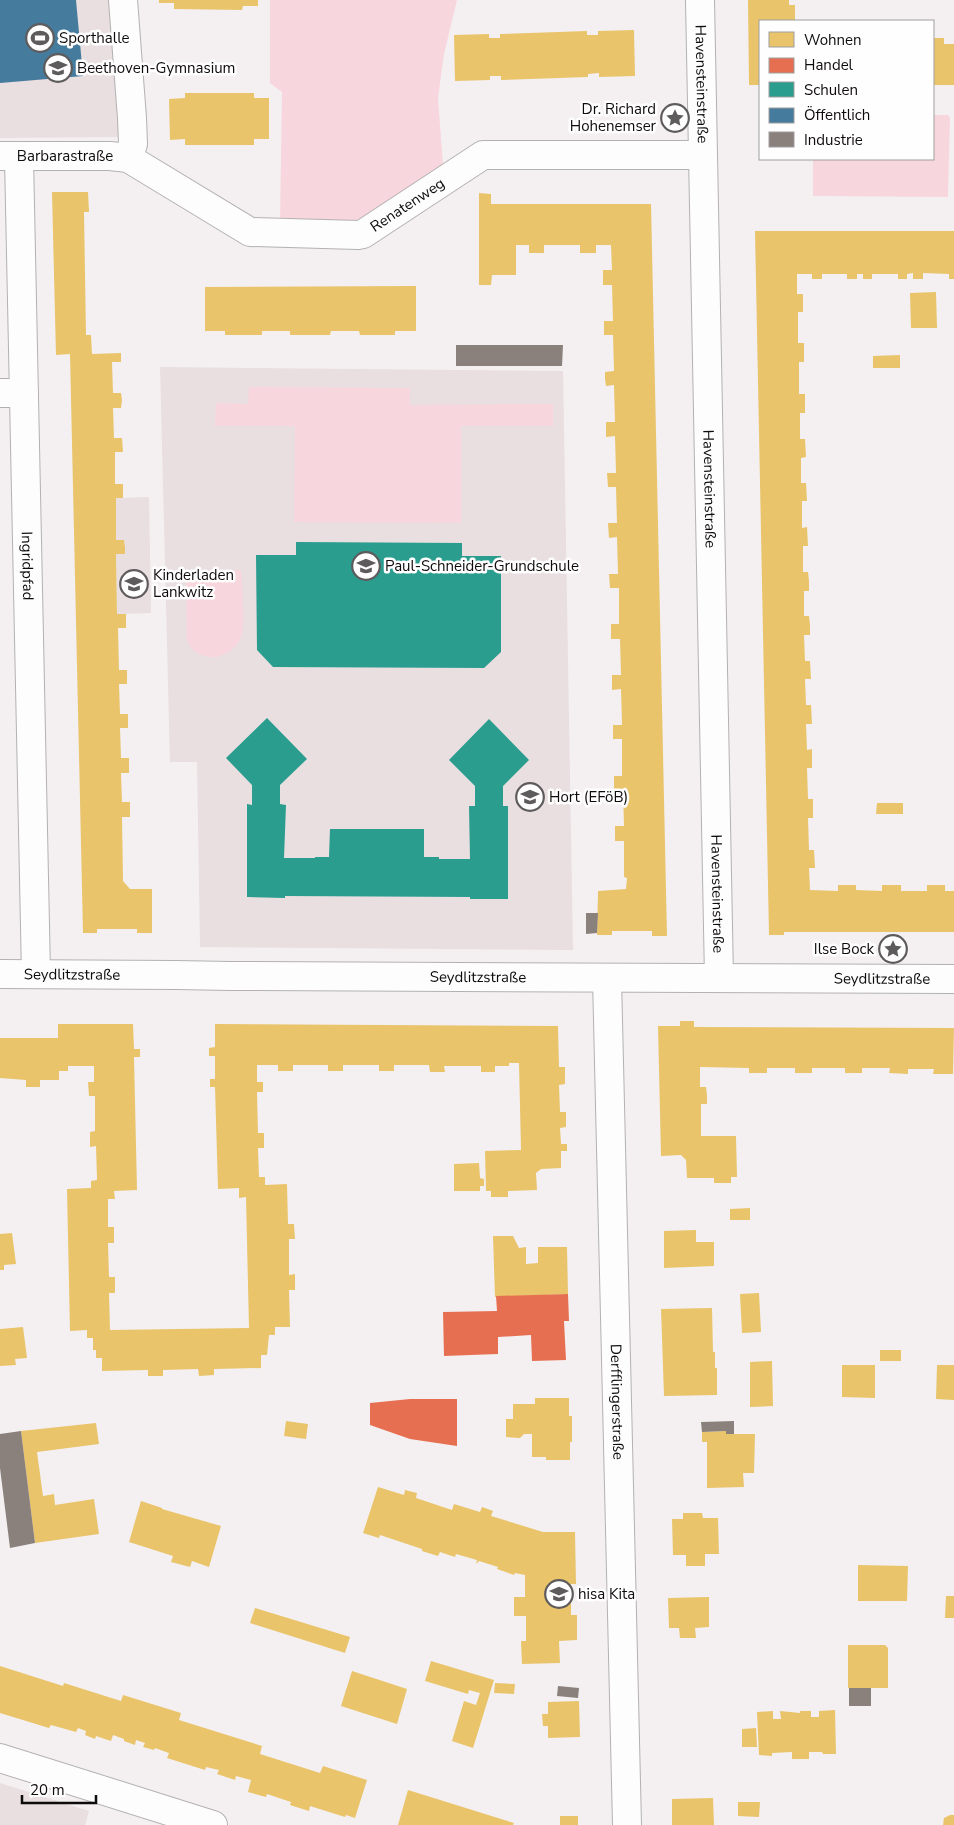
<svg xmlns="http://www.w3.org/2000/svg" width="954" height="1825" viewBox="0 0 954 1825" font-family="'Nunito Sans',sans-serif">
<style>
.built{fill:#e9dee0}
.green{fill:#f8d6dd}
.homes{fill:#e9c46a}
.shops{fill:#e76f51}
.schools{fill:#2a9d8f}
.public{fill:#457b9d}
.industry{fill:#8a817c}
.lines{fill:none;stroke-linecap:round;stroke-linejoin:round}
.minor-casing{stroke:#b4b1b2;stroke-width:30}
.minor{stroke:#fdfdfd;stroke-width:28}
.labels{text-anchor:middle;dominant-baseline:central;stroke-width:5;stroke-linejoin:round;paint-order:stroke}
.poi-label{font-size:15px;fill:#0e0b0c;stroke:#fffefe;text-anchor:start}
.street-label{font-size:15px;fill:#0e0b0c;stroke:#fffefe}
</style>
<rect width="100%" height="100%" fill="#f4f0f1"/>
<g class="built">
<path d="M0,0h110l11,137 -121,1z"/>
<path d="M160,367l403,4 10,579 -373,-3 -3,-185h-27z"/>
<path d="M149,497l2,116 -34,1 -1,-60h8l1,-7 -1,-7h-8v-42z"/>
<path d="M0,1783l89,28 -4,14h-85z"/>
</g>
<g class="green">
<path d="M270,0h187l-13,54 -6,44 5,67 -82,53 -10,4 -71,1 2,-131 -12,-9z"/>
<path d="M933,115h15l2,3 -2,79 -135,-1v-37h120z"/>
<path d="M249,387l161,1v17l143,-1v22h-92v97l-167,-1 1,-96h-80l1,-23 32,1z"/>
<path d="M241,570c1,16 4,51 1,64 -4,15 -21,27 -37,22 -9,-2 -16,-8 -18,-18l-1,-66z"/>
</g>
<g class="homes">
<path d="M159,0h99v6h-15l-1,4 -68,-1v-6h-15z"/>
<path d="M748,0h41v5h6v16h-35v64h-11z"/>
<path d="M634,30l1,46 -36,1v-4l-11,1v3l-87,3v-4h-11v4l-35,1 -1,-46 35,-1v4h11v-4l87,-3v4h11v-4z"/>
<path d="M933,38h11v6h10v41h-21z"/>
<path d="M185,93h69v5h15v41h-15v6h-69v-6l-15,1 -1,-41 16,-1z"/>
<path d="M52,192h36l1,20h-5l2,123h5l1,19 29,-1v9h-9l1,31h8l1,7 -1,8h-8l1,30h8l1,14h-8v32h8v14h-7v42h8l1,7v7h-9l1,60h9v14h-8l1,42h8v14h-8l1,30h8v14h-8l1,30h8v15h-8l1,29h8v15h-8l1,64 7,8h22v44h-15v-4h-40v4h-14l-13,-579 -14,1z"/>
<path d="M479,193l12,1v10h160l16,732h-15v-5h-40v4h-15l1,-44 28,-2 1,-11 -3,-1v-36h-9v-15h9l-1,-36h-9v-14h8v-37h-9v-14h9l-1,-36 -9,1v-15h9l-1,-36h-9v-15h8v-36h-9l-1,-14h9l-1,-37 -8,1 -1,-15h9l-1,-36h-8l-1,-14h9l-1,-37 -9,1v-15h9l-1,-37 -8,1 -1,-7v-7l9,-1 -1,-36h-9v-14h9l-1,-36h-9v-15h9l-1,-25h-15v8h-16v-8h-36v8h-15v-8h-13v30h-24l-1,10h-12z"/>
<path d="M755,231h199v48h-5v-5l-26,-1v6h-10v-6l-6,1v5h-9v-5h-26v5h-9v-5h-6v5h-10v-5h-25v5h-10v-5h-15v20h6v18h-5v31h6v19h-5v32h6v19h-5v26h5l1,18 -5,1v25h5l1,18h-5v27l5,-1 1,19h-5v26h5l1,9v10h-5v25h5l1,9v10h-6l1,26h5l1,18h-6l1,26h5l1,19h-6l1,26 5,-1v19h-5l1,31h5v19h-5l1,32h5l1,18h-6l1,22 28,1v-6h18v5l26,1v-6h19v6h26v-6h18v6h9v41h-170v3h-15z"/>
<path d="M416,286v45h-21v4h-35l-1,-4h-28l-1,4h-40v-4h-28v4h-37v-4h-20v-44z"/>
<path d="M936,292l1,36h-26l-1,-35z"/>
<path d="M900,355v13h-27v-12z"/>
<path d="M877,803h26v11h-27z"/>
<path d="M680,1021h14v6l260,1 -1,46h-20l1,-5h-26v5l-19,-1 1,-5h-28v5h-17v-5h-33v5h-17v-5h-28v5h-18v-5l-49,-1v20h6l1,8v9h-6v32h35l1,41h-6v6h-17v-5h-27l-1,-18 -5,-5 -20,1 -3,-130h22z"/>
<path d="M58,1024h75l1,25h6v8h-6l3,133 -23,1 1,8h-7v28h6v16h-6l1,34h6v16h-6l1,37 139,-2 -3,-131 -7,1v-10l-21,1 -3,-102h-5v-8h5v-23h-6v-8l6,-1v-23l343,2 1,41h6v17l-6,1 1,27h6v15l-6,1 1,16h6v7h-6v17l-20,1 -5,4 1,17 -29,1v6h-17v-6h-5l-1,-40 36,-1 -2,-87h-10v3h-14v6h-14v-6h-37l1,6h-15l-1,-7h-35v6h-15v-6h-36v6h-15v-6h-35v6h-15v-6h-21v17h6v10h-6l1,41h6v15h-6l1,29h6v8l22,-1 1,40h6l1,15h-6v36l6,-1v16h-6l1,37h-15v8h-6l-2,20h-6v13l-47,1v6l-15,1 -1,-7 -35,1v6h-15v-6l-46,1v-13h-6v-8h-3v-12h-6v-8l-17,1 -3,-142 24,-1v-7l6,-1 -1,-34 -6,1v-15l5,-1v-35h-6l-1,-14h6v-16h-26v5h-9v9h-19v7h-14v-7l-26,-2v-40h58z"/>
<path d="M479,1163l1,15 4,1v7h-4v5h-26v-27z"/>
<path d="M750,1208v12h-20v-11z"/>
<path d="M696,1230v12h18v24l-50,2v-37z"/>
<path d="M12,1233l4,31 -12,1v5h-4v-36z"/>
<path d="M493,1236h20l6,12 7,-1v17l12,-1v-16h29l1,47 -73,3z"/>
<path d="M759,1293l2,39 -19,1 -2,-39z"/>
<path d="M712,1308l1,44h2v16h2v27l-53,1 -3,-87z"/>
<path d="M23,1327l4,31 -12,1 1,6 -16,1v-37z"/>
<rect x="880" y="1350" width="21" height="11"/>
<path d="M772,1361l1,45 -23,1v-45z"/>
<path d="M842,1365h33v33l-33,-1z"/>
<path d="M937,1365h17v35l-18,-1z"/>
<path d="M535,1398h34v18h3v26h-2v18h-24v-3h-14v-23h-8l-4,4 -14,-1v-18h7v-15h22z"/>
<path d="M286,1421l22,3 -2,15 -22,-3z"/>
<path d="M96,1423l3,21 -62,8 6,44 11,-2 1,11 39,-6 5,35 -64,9 -14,-112z"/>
<path d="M726,1431v3h29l-1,39h-11l1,14 -37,1v-46h-5v-10z"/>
<path d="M378,1487l26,8 1,-5 12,3 -1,5 36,12 2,-6 26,8 2,-5 11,4 -2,5 52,16h32l1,52h-5v31h6v25l-18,1 1,22 -38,1 -1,-23h5v-25h-12v-19h11v-22l-10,-2 -1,2 -17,-6 1,-2 -19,-6 -3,3 1,-4 -21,-6 -1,3 -15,-5 -2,4 -16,-5v-2l-42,-14 -1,3 -16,-5z"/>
<path d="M141,1501l21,7v1l59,17 -12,41 -17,-6 -2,6 -19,-5 2,-6 -44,-14z"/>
<path d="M683,1513h19l1,5h15l1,36h-14v12h-19v-11h-13l-1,-36h11z"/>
<path d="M858,1565l50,1 -1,35h-49z"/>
<path d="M946,1596h8v22h-9z"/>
<path d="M709,1597v30l-14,1 1,10h-16l-1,-10h-10l-1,-30z"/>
<path d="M255,1608l95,29 -5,16 -95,-30z"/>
<path d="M848,1645h37l3,3v40h-40z"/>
<path d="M431,1661l63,19 -21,68 -21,-7 12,-40 12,4 4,-12 -11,-3 -1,4 -43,-13z"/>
<path d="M0,1666l63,20 1,-3 57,18 2,-6 58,18 -2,7 83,26 -2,8 60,19 3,-7 44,14 -12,38 -9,-3 -1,2 -35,-11 -1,5 -19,-6 1,-3 -24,-8 -1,3 -18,-5 3,-12 -15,-4 -1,4 -18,-6 2,-4 -13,-3 -1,3 -38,-12 2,-5 -14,-5 -1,2 -11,-3 2,-4 -9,-3 -1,5 -11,-4v-2l-11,-4 -2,6 -15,-5 -1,3 -10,-4 1,-4 -8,-3 -2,4 -25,-7 -2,3 -49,-15z"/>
<path d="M352,1671l55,18 -10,35 -56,-18z"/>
<path d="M495,1683l20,1 -1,10 -20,-1z"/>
<path d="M579,1701l1,36 -32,1v-12h-5l-1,-12h6v-12z"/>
<path d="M835,1710l1,44h-13l-1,-2h-13v7h-17v-7l-20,1v3l-13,-1 -2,-43 16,-1v8h8l-1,-8 20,2v-2h11v6h8v-6z"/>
<path d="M756,1728l1,19h-15v-18z"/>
<path d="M408,1790l106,33 -1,2h-115z"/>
<path d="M713,1798l1,27h-42v-26z"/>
<path d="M738,1802h22l-1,15 -21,-1z"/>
<path d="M950,1815h4v10h-11l1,-7z"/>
<rect x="560" y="1816" width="18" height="9"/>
</g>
<g class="shops">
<path d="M568,1294l1,27h-5l2,39 -34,1 -1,-26 -33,2v17l-54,2 -1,-44 54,-1 -1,-15z"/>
<path d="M410,1399h47v47l-47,-7 -40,-14v-22z"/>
</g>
<g class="schools">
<path d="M296,542l166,1v13h39v96l-17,16 -211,-1 -16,-17 -1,-95h40z"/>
<path d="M267,718l40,41 -27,26v19l6,1 -2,53h31v-1h14l1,-28h94v28h15v2h31l-1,-53h6v-20l-26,-26 40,-41 40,41 -26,26v20h5v93h-38v-2l-185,-1v2l-38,-1v-93l5,1v-20l-26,-27z"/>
</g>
<path class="public" d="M0,0h76l7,76 -83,7z"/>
<g class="industry">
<path d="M456,345h107l-1,21h-106z"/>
<path d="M586,913h12l-1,20 -11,1z"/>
<path d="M734,1421v13h-8v-3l-24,1 -1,-10z"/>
<path d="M21,1431l14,112 -25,5 -10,-80v-34z"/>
<path d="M558,1686l21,2 -1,10 -21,-2z"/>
<rect x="849" y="1688" width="22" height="18"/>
</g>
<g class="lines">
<defs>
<g id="minor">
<path d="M123,0l9,118 1,26 -5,14"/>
<path id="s1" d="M700,0l19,978"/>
<path id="s2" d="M1,156h109l18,2 122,74 108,3 5,-1 120,-79h219"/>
<path id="s3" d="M19,157l17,817"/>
<path d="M0,393h24"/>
<path id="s4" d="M0,974l176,1 54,1 724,3"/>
<path id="s5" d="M607,978l20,847"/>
<path d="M0,1758l213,67"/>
</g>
</defs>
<use href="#minor" class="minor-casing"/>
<use href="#minor" class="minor"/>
</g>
<defs>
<symbol id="stadium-ring" viewBox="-11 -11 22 22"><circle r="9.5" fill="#fffefe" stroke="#5e5b5c" stroke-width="1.5"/><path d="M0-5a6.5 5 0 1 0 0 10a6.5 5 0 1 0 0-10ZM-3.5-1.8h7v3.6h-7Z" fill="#5e5b5c"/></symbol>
<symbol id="school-ring" viewBox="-11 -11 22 22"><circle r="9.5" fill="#fffefe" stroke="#5e5b5c" stroke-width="1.5"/><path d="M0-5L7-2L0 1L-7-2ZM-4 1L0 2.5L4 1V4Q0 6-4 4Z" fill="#5e5b5c"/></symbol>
<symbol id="sight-ring" viewBox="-11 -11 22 22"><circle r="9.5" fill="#fffefe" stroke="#5e5b5c" stroke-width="1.5"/><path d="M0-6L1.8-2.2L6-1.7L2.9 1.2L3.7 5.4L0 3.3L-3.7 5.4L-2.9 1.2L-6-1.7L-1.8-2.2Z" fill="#5e5b5c"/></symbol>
</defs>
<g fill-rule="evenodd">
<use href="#stadium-ring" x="24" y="22" width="32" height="32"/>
<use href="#school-ring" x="42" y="52" width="32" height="32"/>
<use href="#sight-ring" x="659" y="102" width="32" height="32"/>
<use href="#school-ring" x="350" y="550" width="32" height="32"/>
<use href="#school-ring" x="118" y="568" width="32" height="32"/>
<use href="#school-ring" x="514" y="781" width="32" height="32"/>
<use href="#sight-ring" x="877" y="933" width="32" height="32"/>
<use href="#school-ring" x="543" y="1578" width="32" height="32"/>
</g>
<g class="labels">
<g class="poi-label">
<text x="59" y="38">Sporthalle</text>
<text x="77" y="68">Beethoven-Gymnasium</text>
<text x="656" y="109" text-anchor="end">Dr. Richard<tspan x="656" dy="17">Hohenemser</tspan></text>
<text x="385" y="566">Paul-Schneider-Grundschule</text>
<text x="153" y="575">Kinderladen<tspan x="153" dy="17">Lankwitz</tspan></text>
<text x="549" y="797">Hort (EFöB)</text>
<text x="874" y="949" text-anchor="end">Ilse Bock</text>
<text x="578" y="1594">hisa Kita</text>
</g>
<g class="street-label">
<text stroke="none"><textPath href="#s1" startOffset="84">Havensteinstraße</textPath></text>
<text stroke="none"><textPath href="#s2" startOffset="64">Barbarastraße</textPath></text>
<text stroke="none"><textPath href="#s2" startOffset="436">Renatenweg</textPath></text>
<text stroke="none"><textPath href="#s1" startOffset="489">Havensteinstraße</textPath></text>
<text stroke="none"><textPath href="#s3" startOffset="409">Ingridpfad</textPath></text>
<text stroke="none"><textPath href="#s1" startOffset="894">Havensteinstraße</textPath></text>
<text stroke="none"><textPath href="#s4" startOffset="72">Seydlitzstraße</textPath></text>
<text stroke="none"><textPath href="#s4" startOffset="478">Seydlitzstraße</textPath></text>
<text stroke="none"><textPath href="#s4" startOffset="882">Seydlitzstraße</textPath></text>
<text stroke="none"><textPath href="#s5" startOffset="424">Derfflingerstraße</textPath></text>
</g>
</g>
<rect x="759" y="20" width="175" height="140" fill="#fffefe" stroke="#9f9d9d"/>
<rect x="769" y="32" width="25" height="15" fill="#e9c46a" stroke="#9f9d9d"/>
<text x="804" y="45" font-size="15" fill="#0e0b0c">Wohnen</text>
<rect x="769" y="58" width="25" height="15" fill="#e76f51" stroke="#9f9d9d"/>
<text x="804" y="70" font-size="15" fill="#0e0b0c">Handel</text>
<rect x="769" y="82" width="25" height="15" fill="#2a9d8f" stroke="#9f9d9d"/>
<text x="804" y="95" font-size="15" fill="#0e0b0c">Schulen</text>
<rect x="769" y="108" width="25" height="15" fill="#457b9d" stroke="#9f9d9d"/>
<text x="804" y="120" font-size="15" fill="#0e0b0c">Öffentlich</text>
<rect x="769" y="132" width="25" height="15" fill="#8a817c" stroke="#9f9d9d"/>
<text x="804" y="145" font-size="15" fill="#0e0b0c">Industrie</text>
<path d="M22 1795v8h74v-8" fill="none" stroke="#0e0b0c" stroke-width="2.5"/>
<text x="30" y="1795" font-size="15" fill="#0e0b0c" stroke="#fffefe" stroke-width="4" paint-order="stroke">20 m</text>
</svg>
